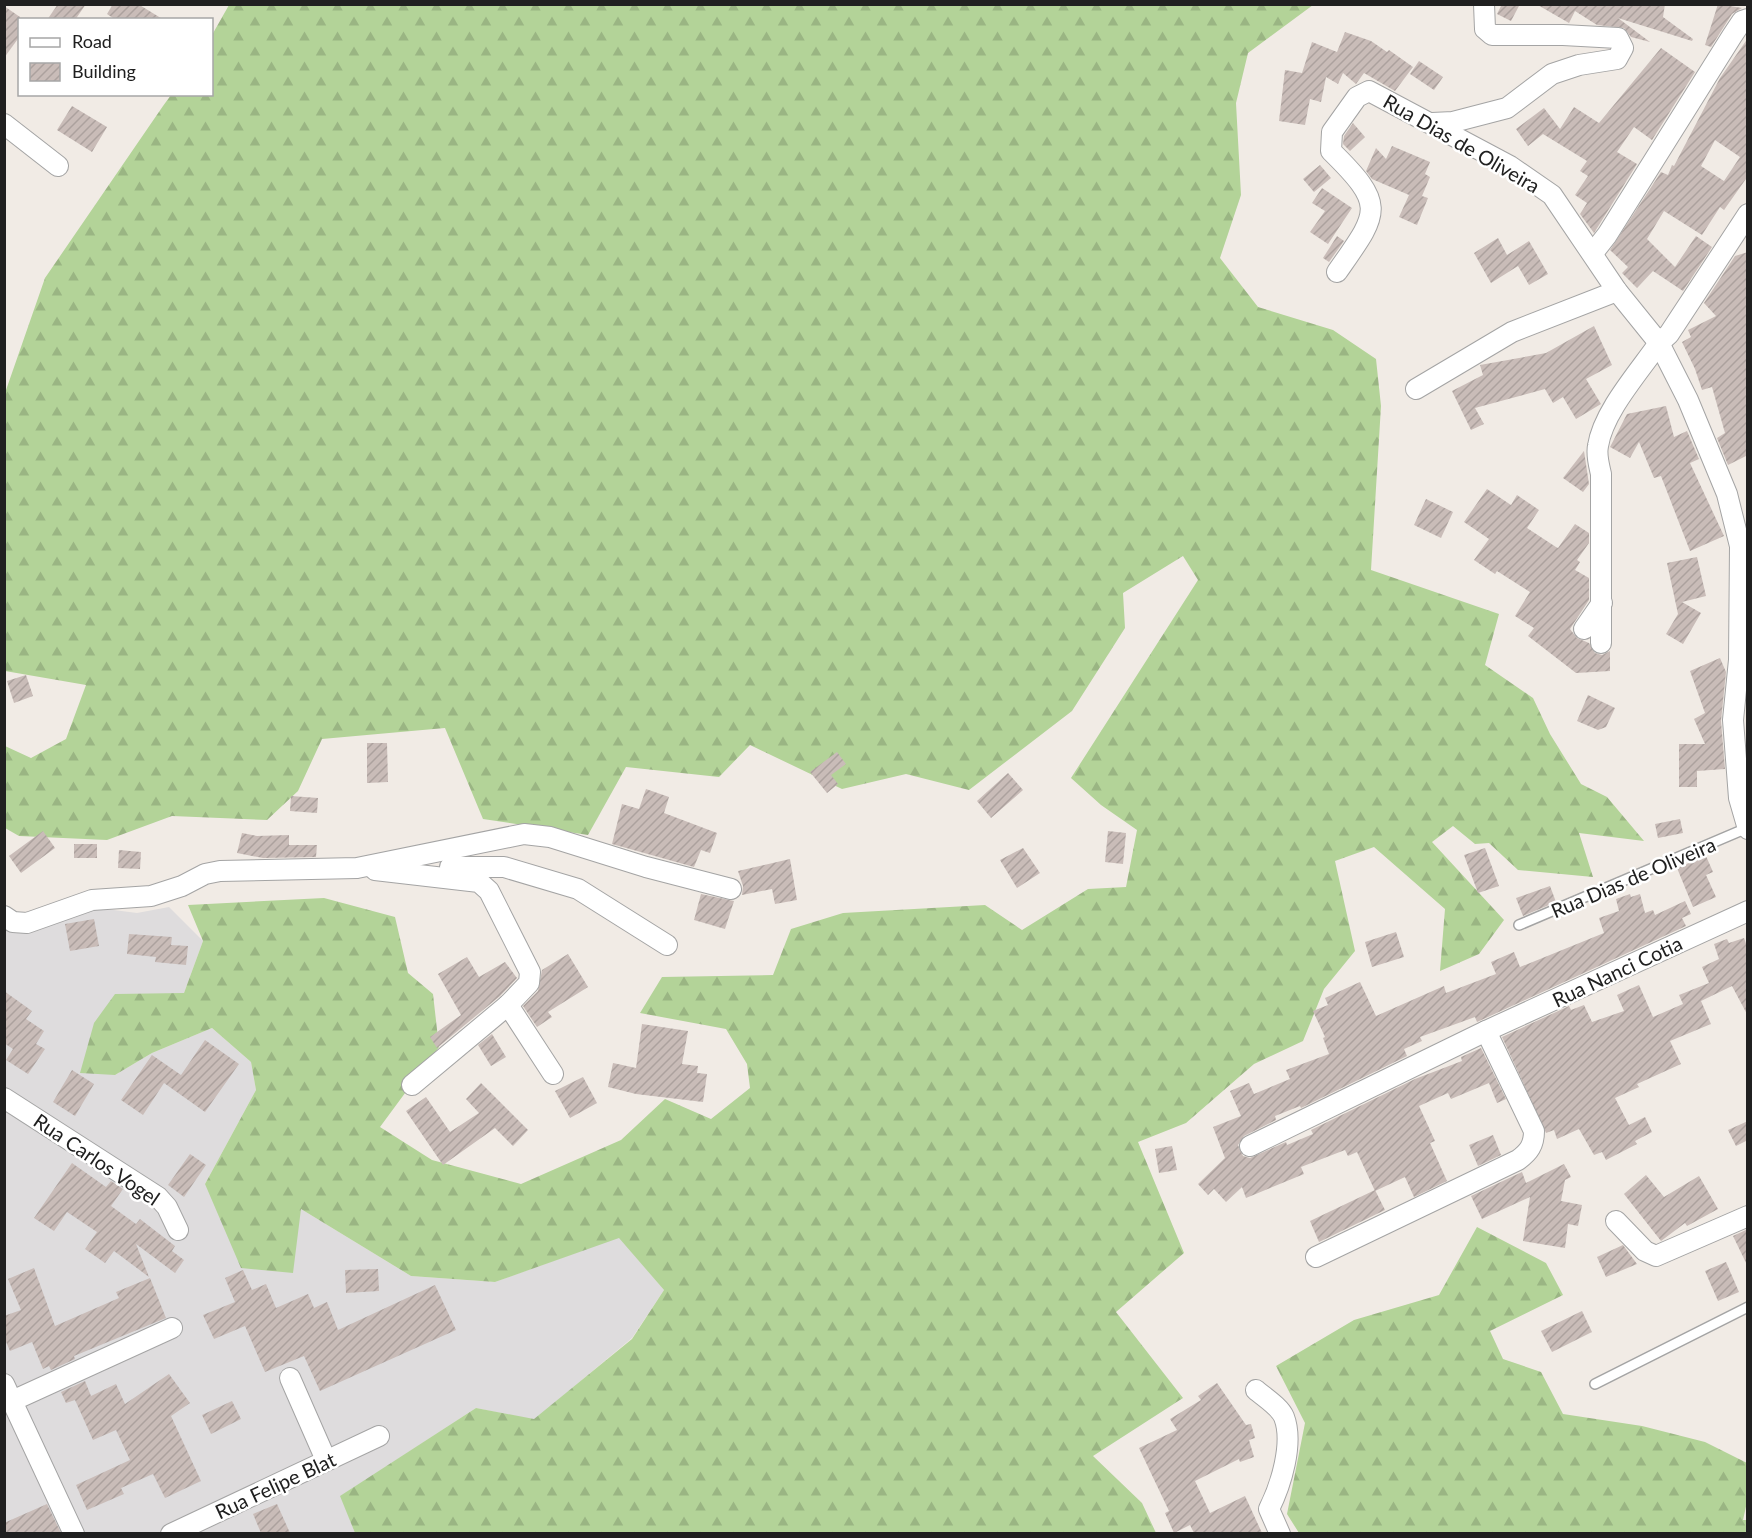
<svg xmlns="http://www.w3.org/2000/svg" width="1752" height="1538" viewBox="0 0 1752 1538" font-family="Lato,sans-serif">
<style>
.residential{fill:#dedcdd}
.forest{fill:url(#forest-firs)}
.building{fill:url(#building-hatch);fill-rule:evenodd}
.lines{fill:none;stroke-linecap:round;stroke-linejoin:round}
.service-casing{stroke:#a4a4a4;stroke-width:12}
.minor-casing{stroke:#a4a4a4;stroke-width:22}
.service{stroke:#fff;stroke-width:9}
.minor{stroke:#fff;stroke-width:20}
.labels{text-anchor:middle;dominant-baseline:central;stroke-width:5;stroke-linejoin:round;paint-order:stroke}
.street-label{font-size:20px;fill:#202020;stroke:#fff}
</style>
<defs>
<pattern id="forest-firs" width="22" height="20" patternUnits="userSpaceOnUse" patternTransform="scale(1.5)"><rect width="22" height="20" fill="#b3d398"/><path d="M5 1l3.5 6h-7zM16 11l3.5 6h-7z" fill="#9ab583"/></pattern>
<pattern id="building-hatch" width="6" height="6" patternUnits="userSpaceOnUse" patternTransform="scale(1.5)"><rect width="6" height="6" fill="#c9bcb8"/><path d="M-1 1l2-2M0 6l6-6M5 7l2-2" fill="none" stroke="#aca19e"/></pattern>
</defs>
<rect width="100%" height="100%" fill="#f1ebe5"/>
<path class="residential" d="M169,907l34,34 -19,52 -69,82 37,-22 60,-25 39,34 5,28 -51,94 96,25 110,67 84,6 124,-45 45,53 -32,48 -98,82 -58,-12 -135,88 14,37h-350l-1,-609 94,-16 39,5z"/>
<g class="forest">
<path d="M229,5h1084l-65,48 -12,50 5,92 -21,63 38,49 75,23 43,29 5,47 -10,164 128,44 -14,51 48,33 17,36 31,50 26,13 37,44 -65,-8 14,44 -75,-7 -29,-27 -14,1 -22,-18 -21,16 72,78 -25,34 -39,17 5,-62 -71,-62 -39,14 20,90 -31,38 -21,52 -49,23 -68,59 -48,19 46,111 -68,59 67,86 -90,58 49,47 14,30h-801l-15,-37 136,-88 58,11 98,-80 32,-49 -45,-52 -124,44 -84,-6 -110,-67 -8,64 -52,-5 -36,-84 51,-94 -5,-28 -39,-34 -60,25 -37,22 -35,-2 14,-50 21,-29 69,-1 19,-52 -15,-36 136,-7 71,19 13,56 25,21 6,53 -59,80 52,33 89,24 100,-44 44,-41 46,20 39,-31 -3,-24 -21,-35 -86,-16 22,-36 111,-2 18,-46 52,-16 142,-8 37,25 66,-41 38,-2 11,-57 -36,-25 -30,-27 127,-198 -15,-24 -60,37 2,35 -53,83 -103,79 -63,-16 -64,15 -92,-44 -31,32 -93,-10 -38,68 -105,-16 -38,-91 -123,11 -24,52 -31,29 -95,-4 -65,24 -88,-4 -14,-8v-82l26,12 35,-19 20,-54 -81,-14v-278l40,-115 118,-172 8,-11 41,-1v-59z"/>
<path d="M1477,1227l69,36 17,32 -73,36 13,28 38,13 22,42 79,12 63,16 42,21v39l-4,18h4v13h-448l-12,-19 18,-91 -29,-57 78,-46 85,-25z"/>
</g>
<g class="building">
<path d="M58,4h28l-11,16h-28z"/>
<path d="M113,4h25l26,16h-48l-9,-6z"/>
<path d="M1502,4h18l-9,17 -14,-7z"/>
<path d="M1536,4h129l-2,13 30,22 -1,2 -74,-23 32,24 -19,-5 -7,-9 -27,-3 -22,-14 -6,12z"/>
<path d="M1718,4l24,4 -10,6 -21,33 -6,-2z"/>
<path d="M4,6l16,11v19l-16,22z"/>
<path d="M1345,32l26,9 16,11 2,-2 24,17 -18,24 -31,-18 -8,11 -13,-11 -5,11 -12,-7 -5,25 -11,-3 -5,26 -26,-4 6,-51 17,3 10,-31 25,10z"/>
<path d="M1748,38v138l-24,34 -4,-3 -18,28 -38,-24 -17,28 28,28 21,-31 16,11 -29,44 -30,-20 -16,17 -15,-15 6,-6 -18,-17 51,-78 7,3 4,-10 2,1 46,-88zM1715,140l25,17 -16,24 -23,-15z"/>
<path d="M1661,48l34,24 -43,68 -18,-13 -17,25 20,12 -43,69 -14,-19 7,-11 -12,-8 13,-19 -8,-5 7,-10 -44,-27 -15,12 -12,-17 28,-21 16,21 14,-22 25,16z"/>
<path d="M1419,61l24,16 -9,13 -24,-16z"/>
<path d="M72,106l35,21 -15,25 -35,-22z"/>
<path d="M1353,123l12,14 -15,14 -7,-7 1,-8z"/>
<path d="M1392,146l38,16 -5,12 5,3 -8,19 6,2 -11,27 -18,-8 10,-22 -37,-16 -6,-8 10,-23 10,11z"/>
<path d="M1320,165l11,13 -17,14 -11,-13z"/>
<path d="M1322,188l30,20 -24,36 -18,-12 15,-21 -13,-8z"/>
<path d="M1337,236l7,5 -15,21 -6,-4z"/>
<path d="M1498,238l9,17 22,-14 19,33 -19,11 -11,-19 -27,17 -17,-30z"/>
<path d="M1748,252v203l-20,10 -11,-27 8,-5 -13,-46 -10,3 -7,-21 -13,-27 9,-5 -3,-7 28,-14 -12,-13 31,-47z"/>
<path d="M1594,326l18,39 -26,14 15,25 -25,15 -13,-22 -10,6 -8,-14 -70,19 9,16 -13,6 -19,-39 31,-16 -3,-10 66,-12z"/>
<path d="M1666,406l8,31 13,-6 12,28 -9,4 34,73 -34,15 -29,-75 -7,2 -15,-36 -9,16 -20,-11 17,-33z"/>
<path d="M1584,451l5,33 -6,8 -20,-14z"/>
<path d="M1487,489l24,16 6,-10 22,15 -12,18 29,19 2,1 17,-24 14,9v10l-12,17 3,2 -5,8 14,8v22l-19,29 7,9 12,5 6,10 7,2 8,-4v20l-34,2 -48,-37 6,-8 -19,-12 15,-24 -33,-21 -2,3 -21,-14 15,-21 -25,-17z"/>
<path d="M1426,499l27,13 -12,26 -27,-13z"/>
<path d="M1697,557l9,39 -24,6 19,11 -18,31 -17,-10 12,-20 -11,-51z"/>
<path d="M1720,658l6,14 -5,49 4,48 -28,2v16h-18v-43h26l-11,-25 11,-6 -15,-42z"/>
<path d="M26,675l7,21 -19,7 -7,-22z"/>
<path d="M1588,695l27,13 -9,19 -8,3 -21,-9z"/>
<path d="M367,743h20l1,39 -21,1z"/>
<path d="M837,752l9,12 -15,11 7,9 -11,9 -17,-21z"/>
<path d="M1008,773l15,17 -32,28 -14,-17z"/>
<path d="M646,789l23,8 -5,16 53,20 -7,20 -9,-3 -7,17 -82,-23 10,-40 17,5z"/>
<path d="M291,796l27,2 -1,15 -27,-2z"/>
<path d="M1680,819l3,14 -25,5 -3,-14z"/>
<path d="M43,831l12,17 -34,25 -12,-17z"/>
<path d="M1108,831l18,2 -3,31 -18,-2z"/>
<path d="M242,833l15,3 32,-1v10h28l-1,12 -53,1 -26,-5z"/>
<rect x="74" y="844" width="23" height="14"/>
<path d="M1023,848l17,25 -23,15 -17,-28z"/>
<path d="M1485,848l14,38 -21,7 -14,-38z"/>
<path d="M119,850l22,2 -1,17 -22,-1z"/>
<path d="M1706,856l7,16 -7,3 10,22 -23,10 -16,-39z"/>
<path d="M790,859l7,41 -22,4 -3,-15 -30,6 1,-9 -5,-15z"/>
<path d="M1550,886l6,16 -33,14 -7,-18z"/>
<path d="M701,894l33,7 -9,28 -31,-9z"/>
<path d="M1630,894l1,3 9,-3 5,19 8,-3 2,5 30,-14 6,13 -9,4 4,8 -209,96 -2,-5 -55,20 2,4 -18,8 3,7 -106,52 -1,-2 -25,10 1,4 -32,16 -6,9 5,11 7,2 36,-16 1,3 26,-11 -2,-4 104,-51 47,-18 -1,-4 20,-9 25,51 -9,4 -8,-20 -38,16 -3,-6 -29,13 16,35 -5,2 17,38 -33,16 -9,-20 -30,14 -18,-39 -9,4 -3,-6 -44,17 3,7 -58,24 -4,-11 -16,15 -12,-13 -6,6 -10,-11 27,-26 -12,-31 28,-11 -11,-25 19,-8 5,11 36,-15 -4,-9 43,-16 -6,-16 2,-1 -12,-26 15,-6 -3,-7 35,-16 16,34 68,-30 2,7 50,-19 -5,-12 23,-10 6,15 84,-34 -5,-15 20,-7 -3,-12z"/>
<path d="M94,919l5,27 -29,5 -5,-27z"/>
<path d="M1396,932l8,25 -32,10 -7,-25z"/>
<path d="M129,934l43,3 -1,8 17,1 -2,19 -31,-3 1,-5 -29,-3z"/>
<path d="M1744,938l4,11v67l-16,-30 -31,15 10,23 -41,17 11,23 -44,20 2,3 -24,11 14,27 16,-8 7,15 -17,9 2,3 -31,16 -4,-8 -8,3 -15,-26 -22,10 -3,-9 -8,3 -44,-96 67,-31 2,4 13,-5 8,17 32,-11 -7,-16 22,-10 14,32 30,-13 -4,-9 30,-12 -7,-16 17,-8 -5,-15 13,-5 2,4z"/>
<path d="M568,954l20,33 -40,25 4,5 -15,10 -14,-21 15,-15 4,-21z"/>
<path d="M467,957l12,20 26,-15 12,16 -17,18 -63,52 -7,-11 31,-22 -23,-41z"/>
<path d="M4,991l28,20 -6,8 18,12 -8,13 9,5 -17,25 -22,-14 7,-11 -9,-6z"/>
<path d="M642,1024l46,7 -6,33 16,2 -1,7 10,1 -4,28 -67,-8 -28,-7 5,-24 23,5z"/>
<path d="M492,1034l14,23 -15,9 -13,-21z"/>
<path d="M205,1040l34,24 -34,48 -41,-29 -21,32 -22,-15 31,-45 29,20z"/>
<path d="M72,1070l22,14 -19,32 -22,-14z"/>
<path d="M583,1077l14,26 -27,15 -15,-27z"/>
<path d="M481,1083l47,47 -15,16 -18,-18 -52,37 -37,-54 20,-14 24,35 29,-19 -13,-14z"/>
<path d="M1748,1121v19l-12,6 -8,-16z"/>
<path d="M1493,1135l8,20 -23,11 -9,-21z"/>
<path d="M1172,1146l5,24 -18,3 -4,-24z"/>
<path d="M190,1154l16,11 -22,32 -16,-12z"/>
<path d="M72,1163l34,24 5,-6 12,8 -12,17 25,18 4,-5 35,27 -3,5 12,9 -9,13 -39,-29 13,33 -35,-26 -9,12 -20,-14 12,-17 -30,-20 -13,19 -20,-13z"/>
<path d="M1564,1164l7,13 -6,3 -4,21 21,4 -4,21 -10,-2 -3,24 -42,-7 7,-44 -48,22 -11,-23 51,-24 4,11z"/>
<path d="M1646,1175l18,22 35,-21 19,33 -31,17 -2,-3 -24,18 -37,-47z"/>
<path d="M1375,1190l10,20 -66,32 -9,-21z"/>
<path d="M1748,1229v38l-15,-31z"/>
<path d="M1623,1245l14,19 -31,13 -9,-20z"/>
<path d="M1726,1262l13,30 -21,9 -13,-30z"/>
<path d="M34,1268l21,58 64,-28 -3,-6 34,-14 16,40 -92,38 1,3 -24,11 -2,-4 -6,3 -11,-27 -22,9 -6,-14v-21l17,-6 -13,-31z"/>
<path d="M378,1269l1,22 -33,2 -1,-23z"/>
<path d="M243,1270l9,20 14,-6 10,24 32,-14 6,14 13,-6 11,28 97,-45 21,45 -136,61 -16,-35 -39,16 -20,-46 -31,13 -11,-24 32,-13 -10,-24z"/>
<path d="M1582,1311l10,21 -40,20 -11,-21z"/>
<path d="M169,1374l21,29 -19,13 30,65 -36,17 -12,-24 -32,14 3,6 -37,16 -11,-25 54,-25 -14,-30 -23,10 -18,-40 -9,3 -5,-11 24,-11 6,15 25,-12 9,20z"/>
<path d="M1217,1383l29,42 5,-1 4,14 -6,2 5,17 -14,5 -1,-3 -44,22 15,32 35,-17 17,37h-68l-4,-8 -16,8 -9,-20 4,-2 -30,-63 38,-18 -7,-11 31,-19 -3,-4z"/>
<path d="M232,1401l9,18 -30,15 -9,-19z"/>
<path d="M47,1504l14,29h-57v-10z"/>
<path d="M277,1504l13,29h-29l-8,-19z"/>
</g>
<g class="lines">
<defs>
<g id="service">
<path d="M1519,925l228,-97"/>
<path d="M1595,1384l153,-77"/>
</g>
<g id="minor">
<path d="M1432,123l21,-1 54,-14 45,-34 27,-9 38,-6 6,-11 -5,-10 -55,-3h-71l-7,-6 -1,-25"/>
<path d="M4,124l54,42"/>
<path d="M1593,253l14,-18 125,-199 10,-15 6,-2"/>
<path d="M1337,272c42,-60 50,-66 -6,-121l1,-19 25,-35 12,-6 141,75 42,29 65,96 42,52 29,57 39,94 13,52 -1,114 -6,60 6,78 9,31"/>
<path d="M1416,389l96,-57 105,-41"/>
<path d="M1584,629l18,-26"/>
<path d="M1601,643v-169c-2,-9 -5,-19 -3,-28 5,-34 41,-74 61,-103l10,-9 79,-120"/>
<path d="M450,867h54l74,22 89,56"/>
<path d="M375,870l104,12 10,9 41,81 -1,11 -21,22 -96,80"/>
<path d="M4,916l9,6 14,1 65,-23 59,-4 31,-10 23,-12 15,-3 137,-3 167,-34 26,3 96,30 85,22"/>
<path d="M508,1005l45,69"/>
<path d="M4,1098l154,99 9,10 11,23"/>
<path d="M1250,1146l236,-115 262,-120"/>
<path d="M1616,1221l29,30 11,5 92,-40"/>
<path d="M1316,1257l202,-97c11,-8 16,-15 16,-29l-48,-100"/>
<path d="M290,1378l36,82"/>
<path d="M4,1384l70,150"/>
<path d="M1256,1390c8,7 24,17 28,27 10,26 -3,68 -15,92l11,25"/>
<path d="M12,1401l160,-73"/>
<path d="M171,1534l208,-98"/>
</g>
</defs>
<use href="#service" class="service-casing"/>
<use href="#minor" class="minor-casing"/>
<use href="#service" class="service"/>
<use href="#minor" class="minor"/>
</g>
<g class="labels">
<g class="street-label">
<text transform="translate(1462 143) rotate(30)">Rua Dias de Oliveira</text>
<text transform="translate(1633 877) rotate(-23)">Rua Dias de Oliveira</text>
<text transform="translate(1617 971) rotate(-25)">Rua Nanci Cotia</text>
<text transform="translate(97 1159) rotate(34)">Rua Carlos Vogel</text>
<text transform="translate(275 1485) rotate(-25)">Rua Felipe Blat</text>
</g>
</g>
<rect width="1752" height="1538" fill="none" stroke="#202020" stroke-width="12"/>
<rect x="18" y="18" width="195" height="78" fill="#ffffff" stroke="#a6a6a6" stroke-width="1.5"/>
<rect x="30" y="38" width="30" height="9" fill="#ffffff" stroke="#a6a6a6" stroke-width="1.5"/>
<text x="72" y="48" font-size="18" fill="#202020">Road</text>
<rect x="30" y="63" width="30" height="18" fill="url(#building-hatch)" stroke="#a6a6a6" stroke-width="1.5"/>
<text x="72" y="78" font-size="18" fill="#202020">Building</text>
</svg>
